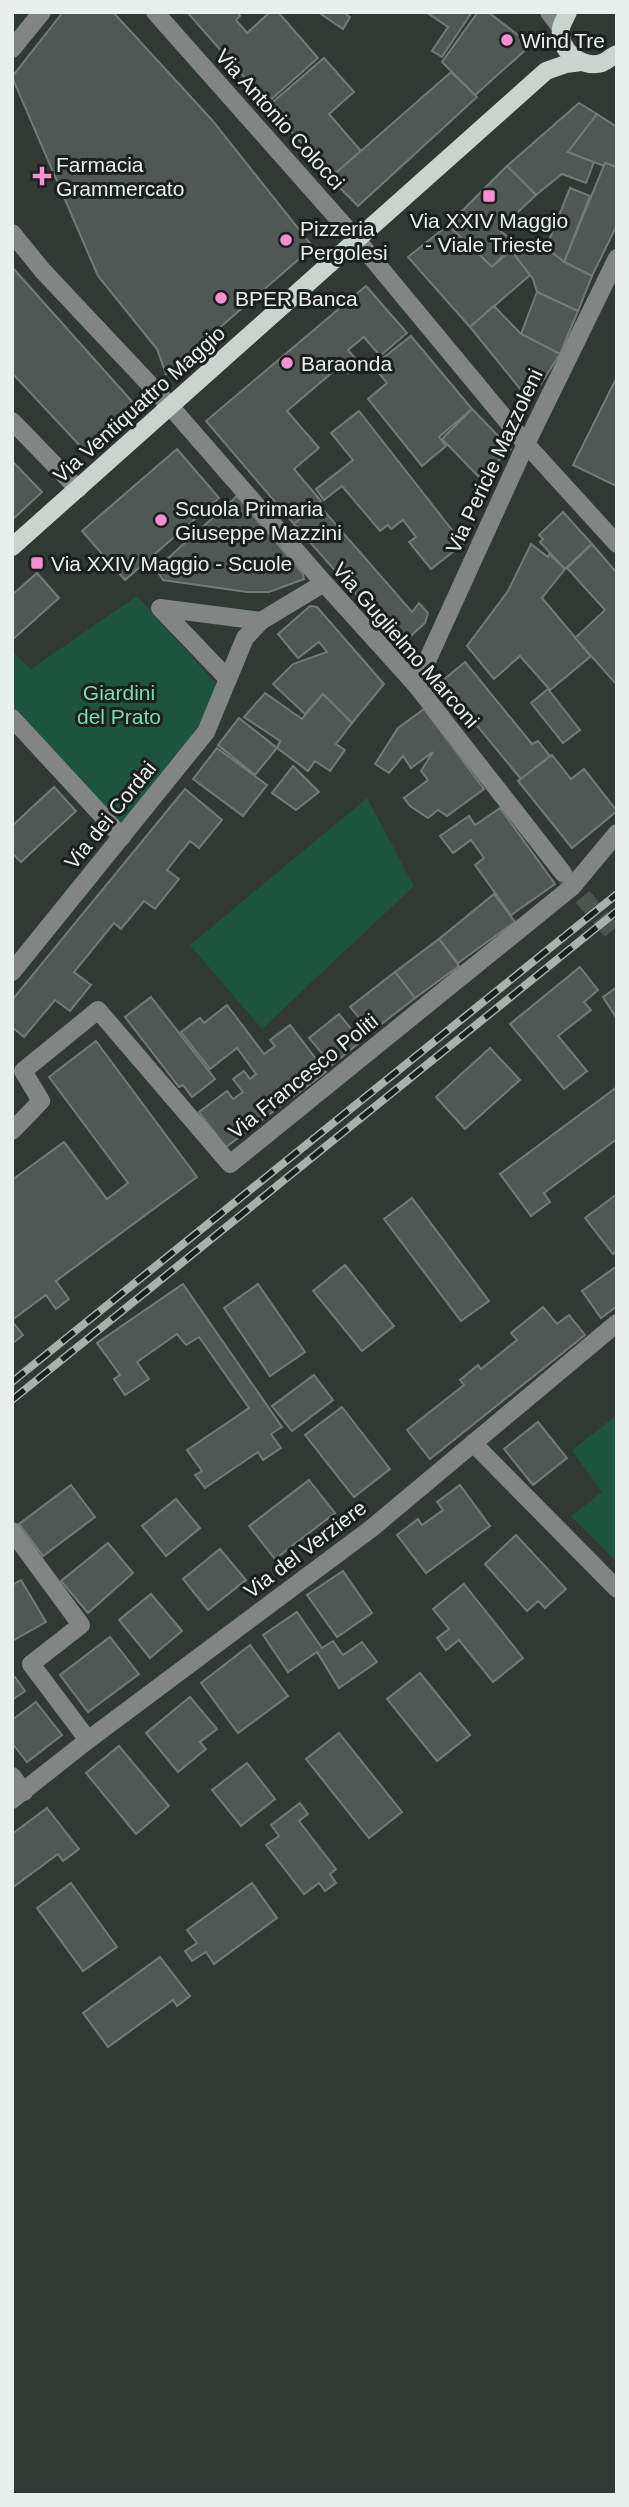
<svg xmlns="http://www.w3.org/2000/svg" width="629" height="2507" viewBox="0 0 629 2507" font-family="Helvetica,sans-serif">
<style>
.green{fill:#1e533d}
.building{fill:#4f5854;stroke:#727b76;stroke-width:2}
.lines{fill:none;stroke-linecap:round;stroke-linejoin:round}
.minor-tunnel{stroke:#4c5450;stroke-width:18;stroke-dasharray:18 9;stroke-linecap:butt}
.minor{stroke:#818583;stroke-width:18}
.major{stroke:#cad4cf;stroke-width:18}
.rail-casing{stroke:#aab1ad;stroke-width:8}
.rail{stroke:#1b1f1d;stroke-width:5;stroke-dasharray:16;stroke-linecap:butt}
.poi-dot{fill:#f690cf;stroke:#1b1f1d;stroke-width:2.5}
.labels{text-anchor:middle;dominant-baseline:central;stroke-width:6;stroke-linejoin:round;paint-order:stroke}
.poi-label{font-size:21px;fill:#e9efec;stroke:#1b1f1d;text-anchor:start}
.street-label{font-size:21px;fill:#e9efec;stroke:#1b1f1d}
.park-label{font-size:21px;fill:#78dcb0;stroke:#1b1f1d}
</style>
<rect width="100%" height="100%" fill="#303934"/>
<g class="green">
<path d="M137,596l82,91 -17,42 -80,96 -110,-118v-55l19,17z"/>
<path d="M367,798l47,88 -152,143 -72,-84z"/>
<path d="M617,1415v147l-46,-46 31,-24 -30,-42z"/>
</g>
<g class="building">
<path d="M63,12h50l99,108 101,127 -147,127 -9,-25 -59,-73 -86,-199z"/>
<path d="M187,12h50l3,4 -4,4 11,13 23,-21h8l40,46 -51,45z"/>
<path d="M318,12h25l7,5 -7,12z"/>
<path d="M426,12h46l-30,45 -10,-6 16,-24z"/>
<path d="M478,12h10l43,33 -56,50 -33,-33z"/>
<path d="M324,58l30,34 -25,22 32,37 -29,26 -64,-71z"/>
<path d="M451,72l26,25 -119,109 -28,-28z"/>
<path d="M579,103l18,11 -29,38 26,10 -8,21 -24,-9 -26,21 -29,-29z"/>
<path d="M597,114l20,13v40l-12,-4 -1,3 -36,-14z"/>
<path d="M605,163l12,4v58l-25,51 -28,-14z"/>
<path d="M507,166l29,29 -37,35 17,13 -24,24 -44,-42z"/>
<path d="M570,188l20,8 -26,66 -18,-14z"/>
<path d="M448,225l44,42 19,-17 19,25 -60,52 -62,-70z"/>
<path d="M535,239l29,23 28,14 -14,35 -41,-19 -4,-13 -22,-29z"/>
<path d="M12,267l124,139 -52,44 -72,-77z"/>
<path d="M366,286l41,47 -27,23 -16,-19 -16,13 11,13 -11,10 -7,-8 -54,46 32,37 -25,21 27,32 -27,23 -88,-103z"/>
<path d="M537,292l41,19 -18,43 -39,-20z"/>
<path d="M494,306l27,28 39,20 -30,47 -60,-74z"/>
<path d="M411,336l61,73 -33,28 7,9 -24,20 -54,-67 19,-16 -14,-17z"/>
<path d="M617,377v107l-1,2 -43,-21z"/>
<path d="M472,409l39,40 -31,29 -38,-39z"/>
<path d="M359,411l104,133 -32,25 -22,-27 7,-5 -13,-17 -12,9 -3,-4 -8,6 -38,-45 -18,14 -8,-11 37,-29 -22,-27z"/>
<path d="M177,449l42,49 -94,82 -43,-49z"/>
<path d="M12,461l30,31 -30,28z"/>
<path d="M237,496l66,78 1,5 -35,13h-22l-84,-12 -7,-11z"/>
<path d="M318,504l94,108 7,-9 9,10 -3,10 -24,22 -107,-121z"/>
<path d="M563,512l29,32 -27,25 -25,-27 3,-3 -4,-4z"/>
<path d="M531,544l17,13 1,-3 16,15 -23,29 49,58 -41,34 -30,-34 -26,23 -27,-33 41,-55z"/>
<path d="M592,544l25,29v112l-42,-47 30,-28 -38,-42z"/>
<path d="M37,573l22,25 -47,42v-45z"/>
<path d="M310,606l7,1 67,77 -32,39 -29,-29 -18,20 -32,-30 20,-20 34,-12 -8,-10 -21,16 -20,-24z"/>
<path d="M465,662l67,82 6,-3 12,15 -29,23 -80,-97z"/>
<path d="M548,689l32,41 -17,13 -32,-40z"/>
<path d="M265,693l37,26 21,-25 29,29 -16,21 9,6 -15,21 -15,-10 -7,10 -31,-23 3,-7 -36,-24z"/>
<path d="M424,709l60,80 -37,27 -9,-6 -10,8 -18,-12 -6,-8 24,-18 -7,-9 12,-19 -22,16 -8,-12 -14,17 -14,-9 23,-36z"/>
<path d="M239,718l38,30 -22,27 -37,-30z"/>
<path d="M217,748l50,37 -24,31 -50,-37z"/>
<path d="M552,755l19,24 13,-10 33,42 -45,37 -54,-67z"/>
<path d="M293,766l26,26 -23,18 -24,-17z"/>
<path d="M54,787l22,24 -55,51 -9,-9v-27z"/>
<path d="M185,789l37,31 -23,28 -9,-7 -23,29 12,9 -24,30 -11,-8 -23,28 -7,-6 -40,49 17,13 -21,26 -15,-11 -31,37 -12,-10v-27z"/>
<path d="M500,808l55,76 -44,31 -36,-50 9,-7 -13,-18 -18,13 -13,-17 29,-20 6,9z"/>
<path d="M494,894l21,28 -57,41 -19,-24z"/>
<path d="M439,939l20,27 -44,32 -20,-26z"/>
<path d="M580,967l18,23 -14,12 7,8 -33,26 29,35 -23,18 -54,-65z"/>
<path d="M395,972l20,26 -44,34 -21,-25z"/>
<path d="M617,987v32l-14,-22z"/>
<path d="M151,997l64,82 -23,18 -9,-12 -4,2 -54,-70z"/>
<path d="M227,1005l37,49 11,-8 -5,-6 20,-15 36,47 -100,75 -27,-35 28,-21 6,8 10,-7 -10,-13 11,-8 6,8 6,-5 -19,-26 -27,21 -29,-37 19,-14 4,5z"/>
<path d="M339,1014l22,27 -29,24 -23,-27z"/>
<path d="M96,1041l101,136 -141,104 13,18 -13,10 -10,-14 -34,25v-140l52,-38 43,57 21,-16 -79,-106z"/>
<path d="M490,1048l30,32 -55,49 -29,-32z"/>
<path d="M617,1087v52l-73,54 6,9 -19,14 -31,-42z"/>
<path d="M617,1194v56l-4,4 -28,-36z"/>
<path d="M412,1198l77,103 -28,20 -77,-102z"/>
<path d="M345,1265l49,61 -32,25 -49,-60z"/>
<path d="M617,1266v40l-16,12 -19,-27z"/>
<path d="M183,1284l99,143 -11,7 10,14 -18,12 -5,-8 -53,36 -10,-13 7,-4 -15,-21 62,-42 -50,-71 -13,8 -9,-11 -40,28 12,17 -24,16 -11,-16 6,-4 -23,-32z"/>
<path d="M258,1284l47,68 -35,24 -46,-68z"/>
<path d="M543,1307l14,17 12,-9 16,20 -155,124 -23,-29 57,-45 -4,-5 18,-15 3,4 36,-29 -6,-7z"/>
<path d="M12,1321l11,14 -11,9z"/>
<path d="M314,1375l19,25 -41,31 -20,-25z"/>
<path d="M342,1407l48,62 -36,28 -49,-62z"/>
<path d="M538,1422l29,36 -34,27 -29,-36z"/>
<path d="M309,1480l26,33 -60,46 -26,-33z"/>
<path d="M71,1485l24,32 -52,39 -24,-32z"/>
<path d="M460,1485l30,41 -64,47 -29,-38 21,-16 4,6 21,-15 -6,-8z"/>
<path d="M176,1499l24,29 -34,28 -24,-30z"/>
<path d="M516,1535l50,54 -21,19 -7,-7 -11,10 -42,-47z"/>
<path d="M108,1543l25,30 -45,40 -27,-32z"/>
<path d="M220,1549l26,31 -38,30 -25,-31z"/>
<path d="M343,1571l29,42 -35,24 -30,-42z"/>
<path d="M21,1580l25,42 -34,19v-56z"/>
<path d="M464,1584l59,74 -30,24 -34,-42 -13,10 -9,-12 12,-9 -16,-20z"/>
<path d="M151,1594l31,37 -32,27 -31,-38z"/>
<path d="M297,1612l25,36 11,-7 10,14 19,-13 15,20 -38,26 -22,-36 -29,20 -25,-37z"/>
<path d="M110,1637l29,37 -51,38 -28,-37z"/>
<path d="M250,1645l38,51 -50,37 -37,-50z"/>
<path d="M420,1673l50,62 -33,26 -50,-62z"/>
<path d="M15,1677l10,14 -13,9v-21z"/>
<path d="M190,1697l27,32 -17,13 6,7 -28,23 -32,-39z"/>
<path d="M36,1702l26,33 -35,27 -15,-19v-23z"/>
<path d="M339,1733l63,79 -33,26 -63,-79z"/>
<path d="M119,1746l50,60 -33,28 -50,-61z"/>
<path d="M247,1763l28,36 -34,27 -29,-36z"/>
<path d="M300,1803l8,11 -9,7 37,48 -6,5 6,9 -11,8 -6,-8 -15,11 -38,-49 13,-9 -8,-11z"/>
<path d="M47,1808l32,41 -16,12 -5,-7 -46,34v-54z"/>
<path d="M71,1883l46,64 -34,24 -46,-63z"/>
<path d="M252,1883l25,35 -63,46 -8,-12 -14,9 -7,-10 12,-8 -10,-13z"/>
<path d="M160,1957l30,39 -13,10 -4,-6 -65,47 -25,-34z"/>
</g>
<g class="lines">
<path class="minor-tunnel" d="M565,876l52,61"/>
<g class="minor">
<path d="M155,12l202,228 169,204 91,100"/>
<path d="M549,12l12,16"/>
<path d="M12,49l30,-37"/>
<path d="M12,233l31,38 127,135 154,177 92,102 147,188"/>
<path d="M12,421l66,68"/>
<path d="M228,679l-68,-71 101,13"/>
<path d="M416,685l110,-241 91,-186"/>
<path d="M12,718l110,119"/>
<path d="M12,972l194,-240 39,-94 16,-17 63,-38"/>
<path d="M12,1131l29,-30 -18,-30 75,-61 132,154 342,-277 45,-54"/>
<path d="M473,1443l144,146"/>
<path d="M12,1531l69,94 -50,39 57,76"/>
<path d="M12,1776l12,16"/>
<path d="M12,1800l76,-60 284,-212 245,-205"/>
</g>
<g class="major">
<path d="M568,12c-2,5 -6,11 -7,16 -3,22 20,41 41,35 5,-2 10,-7 15,-9"/>
<path d="M12,547l534,-476 20,-7 15,-2"/>
</g>
<defs>
<g id="rail">
<path d="M12,1382l605,-488"/>
<path d="M12,1400l605,-489"/>
</g>
</defs>
<use href="#rail" class="rail-casing"/>
<use href="#rail" class="rail"/>
</g>
<g class="poi-dot">
<circle cx="507" cy="40" r="7"/>
<path d="M38.5 165.5h7v7h7v7h-7v7h-7v-7h-7v-7h7z"/>
<rect x="482" y="189" width="14" height="14" rx="3.5"/>
<circle cx="286" cy="240" r="7"/>
<circle cx="221" cy="298" r="7"/>
<circle cx="287" cy="363" r="7"/>
<circle cx="161" cy="520" r="7"/>
<rect x="30" y="556" width="14" height="14" rx="3.5"/>
</g>
<g class="labels">
<g class="poi-label">
<text x="521" y="40">Wind Tre</text>
<text x="56" y="164">Farmacia<tspan x="56" dy="24">Grammercato</tspan></text>
<text x="489" y="220" text-anchor="middle">Via XXIV Maggio<tspan x="489" dy="24">- Viale Trieste</tspan></text>
<text x="300" y="228">Pizzeria<tspan x="300" dy="24">Pergolesi</tspan></text>
<text x="235" y="298">BPER Banca</text>
<text x="301" y="363">Baraonda</text>
<text x="175" y="508">Scuola Primaria<tspan x="175" dy="24">Giuseppe Mazzini</tspan></text>
<text x="51" y="563">Via XXIV Maggio - Scuole</text>
</g>
<g class="street-label">
<text transform="translate(280 119) rotate(48)">Via Antonio Colocci</text>
<text transform="translate(139 404) rotate(-42)">Via Ventiquattro Maggio</text>
<text transform="translate(494 461) rotate(-65)">Via Pericle Mazzoleni</text>
<text transform="translate(406 645) rotate(49)">Via Guglielmo Marconi</text>
<text transform="translate(110 815) rotate(-51)">Via dei Cordai</text>
<text transform="translate(303 1076) rotate(-39)">Via Francesco Politi</text>
<text transform="translate(305 1549) rotate(-37)">Via del Verziere</text>
</g>
<g class="park-label">
<text x="119" y="692">Giardini<tspan x="119" dy="24">del Prato</tspan></text>
</g>
</g>
<rect width="629" height="2507" fill="none" stroke="#e9efec" stroke-width="28"/>
</svg>
